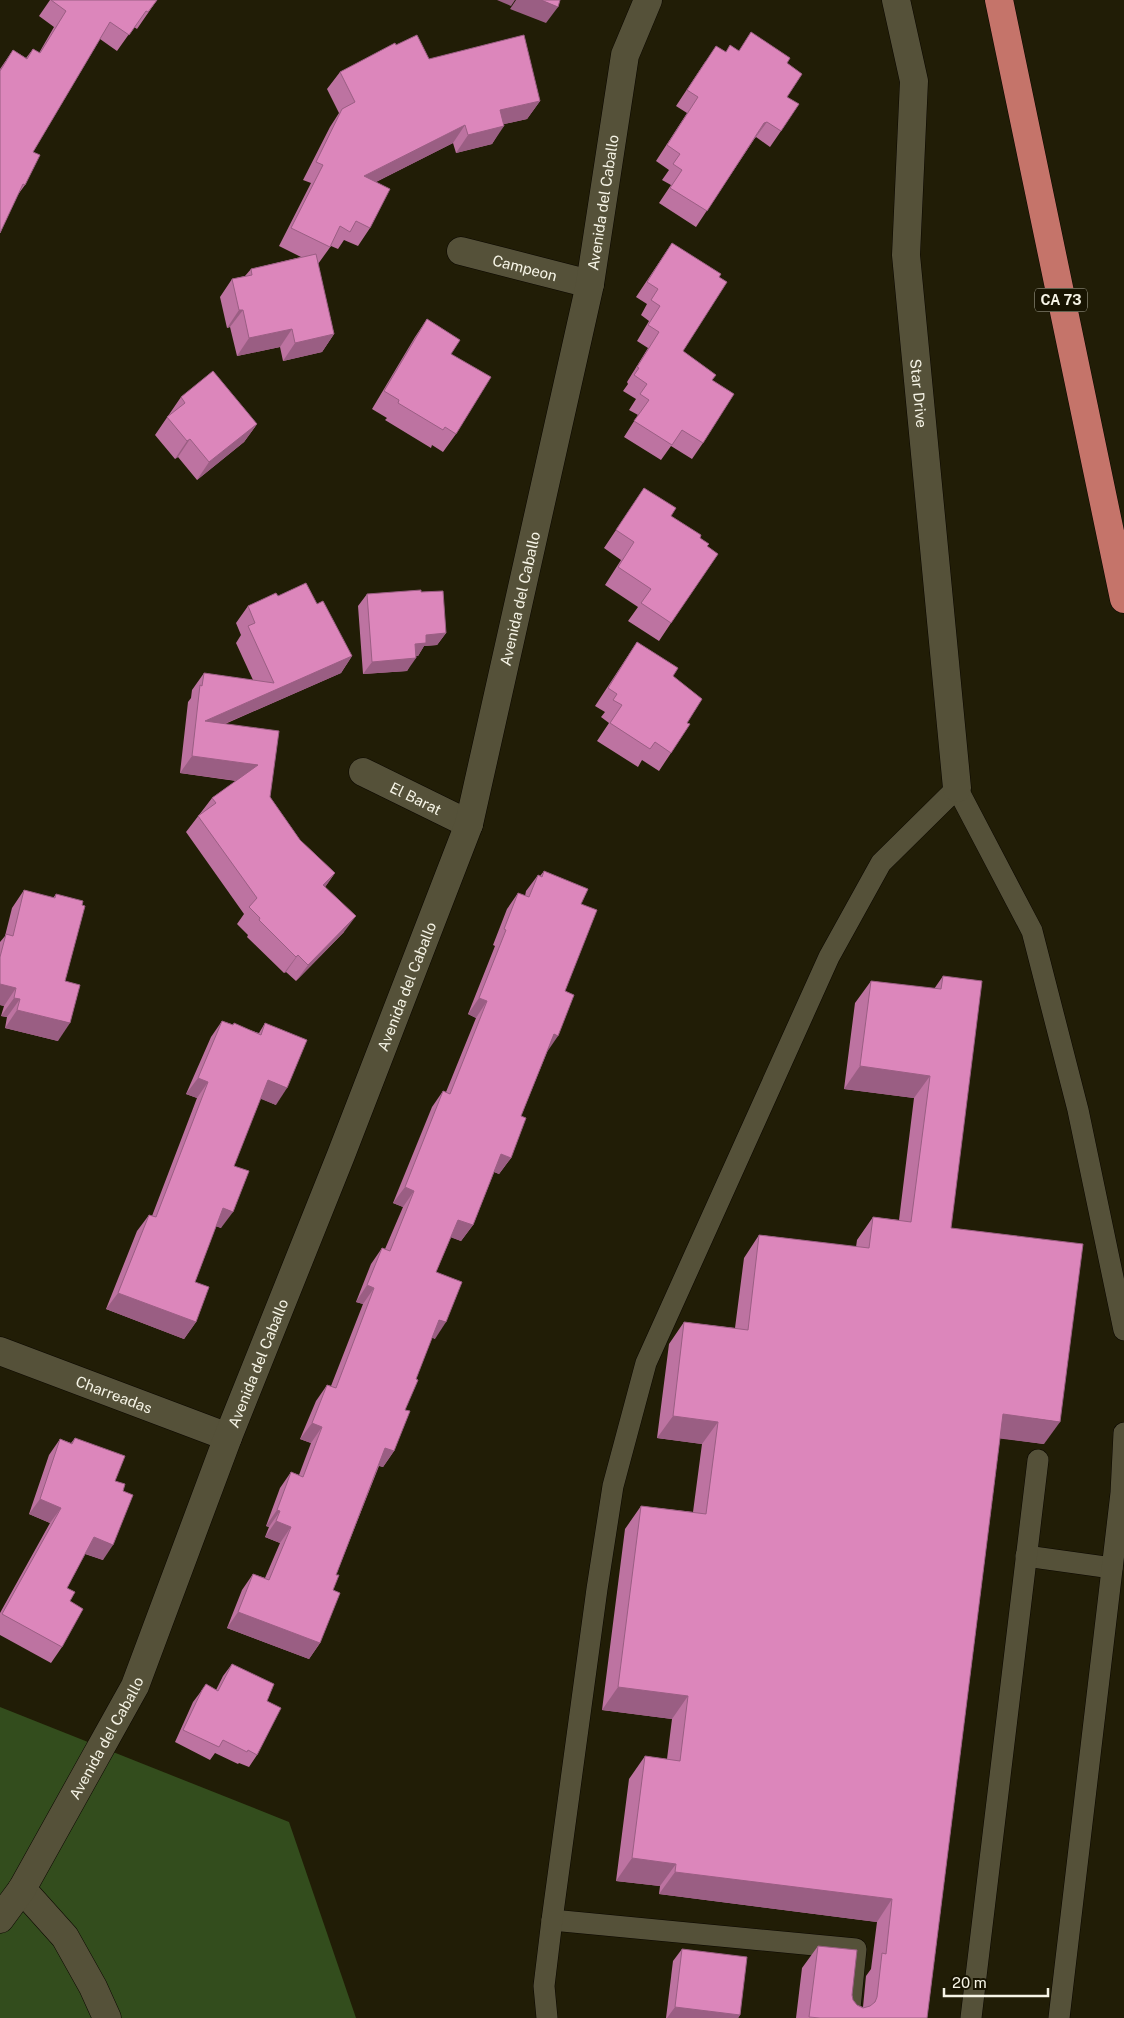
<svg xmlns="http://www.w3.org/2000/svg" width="1124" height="2018" viewBox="0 0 1124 2018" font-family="'Public Sans',sans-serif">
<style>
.green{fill:#334d1d}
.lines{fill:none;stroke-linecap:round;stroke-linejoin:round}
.lane-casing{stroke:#0b0700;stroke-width:22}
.street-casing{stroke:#0b0700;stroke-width:29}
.highway-casing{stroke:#0b0700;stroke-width:29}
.lane{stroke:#555139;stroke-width:21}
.street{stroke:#555139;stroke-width:28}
.highway{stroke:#c5746a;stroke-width:28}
.wall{fill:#bd73a1}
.shaded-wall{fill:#9a5e83}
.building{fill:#dc86bb;stroke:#9a5e83}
.labels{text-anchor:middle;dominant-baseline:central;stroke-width:5;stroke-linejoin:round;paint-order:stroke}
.shield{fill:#181401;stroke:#b3b1a1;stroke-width:1}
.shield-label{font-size:14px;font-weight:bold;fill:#f6f4e6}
.street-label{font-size:15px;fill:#f6f4e6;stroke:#181401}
</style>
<rect width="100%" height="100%" fill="#211d06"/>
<path class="green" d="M0,1707l289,115 67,196h-356z"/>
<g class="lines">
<defs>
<g id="lane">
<path d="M1026,1556l86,12"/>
<path d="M552,1920l304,29 -7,69"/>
<path d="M547,2018l-3,-32 8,-66 45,-331 16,-103 33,-123 183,-406 52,-94 76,-75 75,143 46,179 46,220"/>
<path d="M971,2018l67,-558"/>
<path d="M1059,2018l62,-525 3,-60"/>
</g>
<g id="street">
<path id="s1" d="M896,0l18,81 -8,174 51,533"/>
<path id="s2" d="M461,251l129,33"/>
<path id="s3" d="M363,772l106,52"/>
<path id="s4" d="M0,1351l228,86"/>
<path d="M22,1889l43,48 28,50 14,31"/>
<path id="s5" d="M0,1919l22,-30 113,-203 93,-249 113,-282 128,-331 121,-540 35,-229 23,-55"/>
</g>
<path id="highway" d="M999,0l125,599"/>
</defs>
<use href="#lane" class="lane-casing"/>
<use href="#street" class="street-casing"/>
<use href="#highway" class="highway-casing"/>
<use href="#lane" class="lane"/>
<use href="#street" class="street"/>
<use href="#highway" class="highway"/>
</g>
<g class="wall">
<path d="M50,0h107l-20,29 -3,-2 -17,24 -17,-12 -67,113 -8,33 -8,11 -17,37v-164l13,-19 13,8 7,-9 6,4 15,-26 -15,-11z"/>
<path d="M396,45l33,14 111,42 -13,18 -23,5 -12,20 -36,9 -3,-10 -77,39 -6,46 -12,18 -14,-6 -6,9 -7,-3 -13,18 16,70 -12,18 -39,9 -3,-14 -43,9 -7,-29 -3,1 -7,-31 12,-18 13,-3 6,-7 50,-12 -22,-11 32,-63 -8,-3 27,-53 9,-14 -12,-24 13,-17z"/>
<path d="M738,50l49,13v34l-6,34 -11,16 -14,-10 -1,1 -59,89 -37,-24 12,-18 -9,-5 7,-10 -13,-9 31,-48 -11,-7 29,-44 21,-10z"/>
<path d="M672,243l11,108 29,29 -9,63 -11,16 -21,-13 -10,14 -37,-23 14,-22 -9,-5 7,-11 -13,-8 5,-7 -1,-2 21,-34 -11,-7 12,-20 -8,-6 6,-11 -11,-7z"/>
<path d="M427,319l24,35 5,80 -13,18 -11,-7 -1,3 -46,-28 2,-2 -15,-9 43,-72z"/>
<path d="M181,397l76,27 -13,18 -47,38 -19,-23 -3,2 -20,-24z"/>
<path d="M644,488l27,28 29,22 7,8 -36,77 -12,18 -31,-20 10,-14 -33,-22 16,-25 -17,-12z"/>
<path d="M367,594l79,39 -9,12 -13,1 -6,10h-3l-8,15 -44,3 -5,-68z"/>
<path d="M278,596l39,8 35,52 -11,17 -116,51 45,73 30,43 35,33 -10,14 19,45 -48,49 -10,-9 -2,1 -37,-36 1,-2 -11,-11 7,-10 -58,-82 26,-34 24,-17 -56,-8 8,-71 3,-4 1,-8 12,-17 49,7 -17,-37 5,-8 -5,-12 12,-17z"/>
<path d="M637,642l36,34 14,47 -16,30 -12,18 -17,-11 -4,7 -41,-26 12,-18 -8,-6 4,-5 -10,-6z"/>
<path d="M544,871l37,33 -16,87 -18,61 -26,64 -10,42 -12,16 -5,-2 -21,53 -12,16 -10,-4 -15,35 -1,67 -3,-2 -16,42 -11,31 -11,41 -11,16 -4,-1 -43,109 -16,68 -11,16 -82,-31 15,-38 11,-16 12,4 15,-35 -15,-6 4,-10 -3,-1 14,-38 11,-16 8,3 12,-32 -11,-4 16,-38 11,-16 4,1 32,-82 -7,-2 15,-38 11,-16 3,1 18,-42 -10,-4 39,-96 11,-16 3,1 30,-74 -8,-4 27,-68 -2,-1 14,-36 11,-16 7,3 1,-5 12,-16 2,1z"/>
<path d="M24,890l29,8 3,-4 9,87 -7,60 -53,-13 2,-11 -6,-1 3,-10 -4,-1v-63l5,-6 7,-28z"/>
<path d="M943,976l8,252 93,216 -44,-6 -73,580h-131l6,-50 16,-22 34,49 1,5 4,5 6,2 3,-31 5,-7 6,-47 -218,-28 1,-8 -44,-5 13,-102 16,-23 22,3 5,-40 -70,-9 23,-181 16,-23 52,6 9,-68 -45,-6 12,-94 15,-22 51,6 9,-70 15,-23 97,12 1,-7 16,-23 26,3 15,-122 -70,-9 11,-86 16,-22 63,8z"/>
<path d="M222,1021l37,12 6,-10 11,82 -16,-7 -26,68 -13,62 -5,-2 -21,56 1,40 -12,17 -78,-30 31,-78 12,-16 3,1 45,-118 -11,-4 25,-57z"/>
<path d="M75,1438l40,43 -12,79 -18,-6 -18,34 3,13 -8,46 -11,16 -51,-28v-22l50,-90 -21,-9 20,-59 11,-16 11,4z"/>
<path d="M232,1664l35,37 -10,54 -8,12 -10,-4 -1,1 -23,-11 -5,7 -35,-18 18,-40 9,-12h14l7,-14z"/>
<path d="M682,1949l58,66 -2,3h-72l7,-57z"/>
</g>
<g class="shaded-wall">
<path d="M497,0h18l-4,6z"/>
<path d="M516,0h25l17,7 -12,16 -36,-14z"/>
<path d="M540,101l-13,18 -40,9 13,-18z"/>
<path d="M767,122l-11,15 -2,2 10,-16z"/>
<path d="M465,125l-12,18 -101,51 12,-18z"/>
<path d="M504,126l-12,18 -36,9 12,-18z"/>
<path d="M239,310h4l-13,17 -3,1z"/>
<path d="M292,329l-12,18 -43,9 12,-18z"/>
<path d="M334,334l-12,18 -39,9 12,-18z"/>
<path d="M257,424l-13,18 -47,38 12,-18z"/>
<path d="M190,439l-12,18 -3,2 12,-18z"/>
<path d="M446,633l-9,12 -13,1 -6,10 -12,1 9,-13 11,-9z"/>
<path d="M352,656l-11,17 -147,64 11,-16z"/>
<path d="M416,658l-9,13 -44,3 9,-12z"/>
<path d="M192,756l66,9 -12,17 -66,-9z"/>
<path d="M335,873l-12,17v-5z"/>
<path d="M356,916l-12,16 -48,49 12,-16z"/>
<path d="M298,955l-12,17 -2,1 12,-16z"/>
<path d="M0,984l16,4 -12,18 -4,-1z"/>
<path d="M14,998l6,1 -13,18 -6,-1z"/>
<path d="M479,998l8,3 -11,17 -8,-4z"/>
<path d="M17,1010l53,13 -12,18 -53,-13z"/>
<path d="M554,1034l4,2 -11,16z"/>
<path d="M860,1066l70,10 -16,22 -70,-9z"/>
<path d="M198,1078l10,4 -11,16 -11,-4z"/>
<path d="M268,1080l19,8 -11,17 -20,-8z"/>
<path d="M501,1154l10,4 -12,16 -9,-4z"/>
<path d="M405,1187l9,4 -11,16 -10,-4z"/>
<path d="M223,1208l10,4 -12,16 -9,-3z"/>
<path d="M458,1220l15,5 -12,16 -14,-5z"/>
<path d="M367,1285l7,3 -11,16 -7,-2z"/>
<path d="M118,1293l78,29 -12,17 -78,-30z"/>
<path d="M439,1320l7,2 -11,17 -7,-3z"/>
<path d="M1003,1414l57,8 -16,22 -57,-7z"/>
<path d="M673,1416l45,6 -16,22 -45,-6z"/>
<path d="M312,1423l10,4 -11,16 -11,-4z"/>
<path d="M385,1448l9,3 -11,16 -9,-3z"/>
<path d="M40,1499l21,9 -11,15 -21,-9z"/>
<path d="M277,1510l3,1 -11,16 -3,-1z"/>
<path d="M276,1521l15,6 -11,16 -15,-6z"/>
<path d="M94,1537l19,8 -10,15 -20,-7z"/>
<path d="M238,1612l82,31 -11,16 -82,-31z"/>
<path d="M618,1687l70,9 -16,23 -70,-9z"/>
<path d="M632,1858l44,6 -16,22 -44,-5z"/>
<path d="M675,1872l217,27 -15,23 -218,-28z"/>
<path d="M675,2007l65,8 -2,3h-71z"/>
</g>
<g class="building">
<path d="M51,0h106l-9,12 -2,-1 -17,24 -19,-13 -77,130 7,3 -15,30 -2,-1 -23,49v-162l13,-21 14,9 6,-10 7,4 26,-42z"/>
<path d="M541,0h19l-2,7z"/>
<path d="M751,32l39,26 -3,5 15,11 -15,23 12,7 -18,27 -14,-9 -3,1 -57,88 -37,-23 12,-18 -9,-6 7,-10 -13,-9 31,-48 -11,-7 29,-44 10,6 4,-7 9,6z"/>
<path d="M417,35l12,24 95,-24 16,66 -40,9 4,16 -36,9 -3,-10 -101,51 26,13 -20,39 -14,-7 -6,11 -10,-6 -10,21 -39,-19 32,-63 -7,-3 26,-53 13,-7 -15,-30 55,-29 1,2z"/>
<path d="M672,243l49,31 -2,3 8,5 -44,69 33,24 -4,5 22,14 -31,49 -21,-13 -10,15 -38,-24 15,-21 -9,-6 7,-10 -13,-9 5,-7 -2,-1 22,-35 -11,-7 12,-19 -9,-6 7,-11 -11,-7z"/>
<path d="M316,254l18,80 -39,9 -3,-14 -43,9 -6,-28h-4l-7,-31 20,-4 -1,-6z"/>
<path d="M427,319l33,21 -9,14 40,23 -35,57 -11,-7 -2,3 -45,-27 1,-3 -15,-9z"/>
<path d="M213,371l44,53 -48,38 -19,-23 -3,2 -20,-24 18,-14 -4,-6z"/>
<path d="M644,488l32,20 -5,8 30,19 -1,3 9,6 -2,2 11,8 -47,69 -30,-20 10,-14 -33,-22 16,-25 -18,-12z"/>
<path d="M306,583l11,21 6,-3 29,55 -147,65 74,10 -9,66 30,43 35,33 -12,12 33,31 -48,49 -10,-10 -2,2 -37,-37 1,-2 -11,-11 8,-9 -59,-82 18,-13 -4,-5 46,-33 -66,-9 8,-71 2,1 2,-13 70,10 -26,-57 7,-3 -7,-17 28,-13 2,3z"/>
<path d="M421,590v2l22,-1 3,42 -20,2v8l-11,1 1,14 -44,4 -5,-68z"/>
<path d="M637,642l41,26 -5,8 29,23 -15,24 3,1 -19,29 -16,-11 -5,7 -40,-26 12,-18 -9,-5 4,-6 -9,-6z"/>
<path d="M544,871l44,18 -7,15 16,6 -32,81 9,4 -16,41 -4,-2 -33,82 5,2 -15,40 -10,-4 -28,71 -15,-5 -22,52 26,10 -16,40 -7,-2 -23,59 2,1 -13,30 5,1 -16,40 -9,-3 -49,127h3l-6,15 7,3 -20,50 -82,-31 15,-38 16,6 22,-53 -15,-6 4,-10 -3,-1 14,-38 12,5 19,-50 -10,-4 15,-38 9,3 38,-100 -7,-3 15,-37 8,3 24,-60 -9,-4 38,-96 7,3 37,-93 -8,-3 27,-68 -2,-1 14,-36 11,4 9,-22 4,2z"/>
<path d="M24,890l31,8 1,-4 27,7 -1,4 3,1 -20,75 15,4 -10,38 -53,-13 3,-11 -6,-1 2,-10 -16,-4v-27l6,-23 7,2z"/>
<path d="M943,976l39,5 -31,247 132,16 -23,178 -57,-8 -76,604h-107l-11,-1 9,-71 39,4 -5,45 1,5 4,5 6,3 7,-2 5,-4 2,-5 5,-44 4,1 6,-55 -217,-27 1,-8 -44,-6 13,-102 35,5 8,-65 -70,-9 23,-181 65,8 12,-92 -45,-6 11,-94 64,8 11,-95 110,13 4,-31 38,5 19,-146 -70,-10 11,-85 70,8z"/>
<path d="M222,1021l11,4 1,-2 27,12 4,-12 42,17 -20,48 -19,-8 -34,86 15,5 -16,41 -10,-4 -28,74 14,5 -13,35 -78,-29 31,-78 7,2 52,-135 -10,-4z"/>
<path d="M75,1438l50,18 -10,25 10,3 -2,7 10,4 -20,50 -19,-8 -27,51 8,4 -5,9 13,8 -21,38 -60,-33 59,-106 -21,-9 20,-60 12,5z"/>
<path d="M232,1664l42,20 -7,17 14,7 -24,47 -9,-5 -1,2 -24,-12 -4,7 -36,-17 19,-40 4,-6 12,7z"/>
<path d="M682,1949l65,8 -7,58 -65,-8z"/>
</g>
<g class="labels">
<rect class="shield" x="1035" y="288.5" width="52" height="23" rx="4"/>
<g class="shield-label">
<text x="1061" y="300">CA 73</text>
</g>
<g class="street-label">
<text stroke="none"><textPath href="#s5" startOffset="1830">Avenida del Caballo</textPath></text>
<text stroke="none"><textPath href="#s2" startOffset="66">Campeon</textPath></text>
<text stroke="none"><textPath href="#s1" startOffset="396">Star Drive</textPath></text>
<text stroke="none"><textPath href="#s5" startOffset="1425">Avenida del Caballo</textPath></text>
<text stroke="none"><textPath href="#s3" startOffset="59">El Barat</textPath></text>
<text stroke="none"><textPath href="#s5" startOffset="1020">Avenida del Caballo</textPath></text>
<text stroke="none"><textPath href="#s5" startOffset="615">Avenida del Caballo</textPath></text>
<text stroke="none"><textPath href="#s4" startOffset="122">Charreadas</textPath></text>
<text stroke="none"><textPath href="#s5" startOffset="210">Avenida del Caballo</textPath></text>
</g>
</g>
<path d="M944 1988v8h104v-8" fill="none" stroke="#f6f4e6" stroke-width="2.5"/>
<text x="952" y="1988" font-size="15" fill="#f6f4e6" stroke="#181401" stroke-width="4" paint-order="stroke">20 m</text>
</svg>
